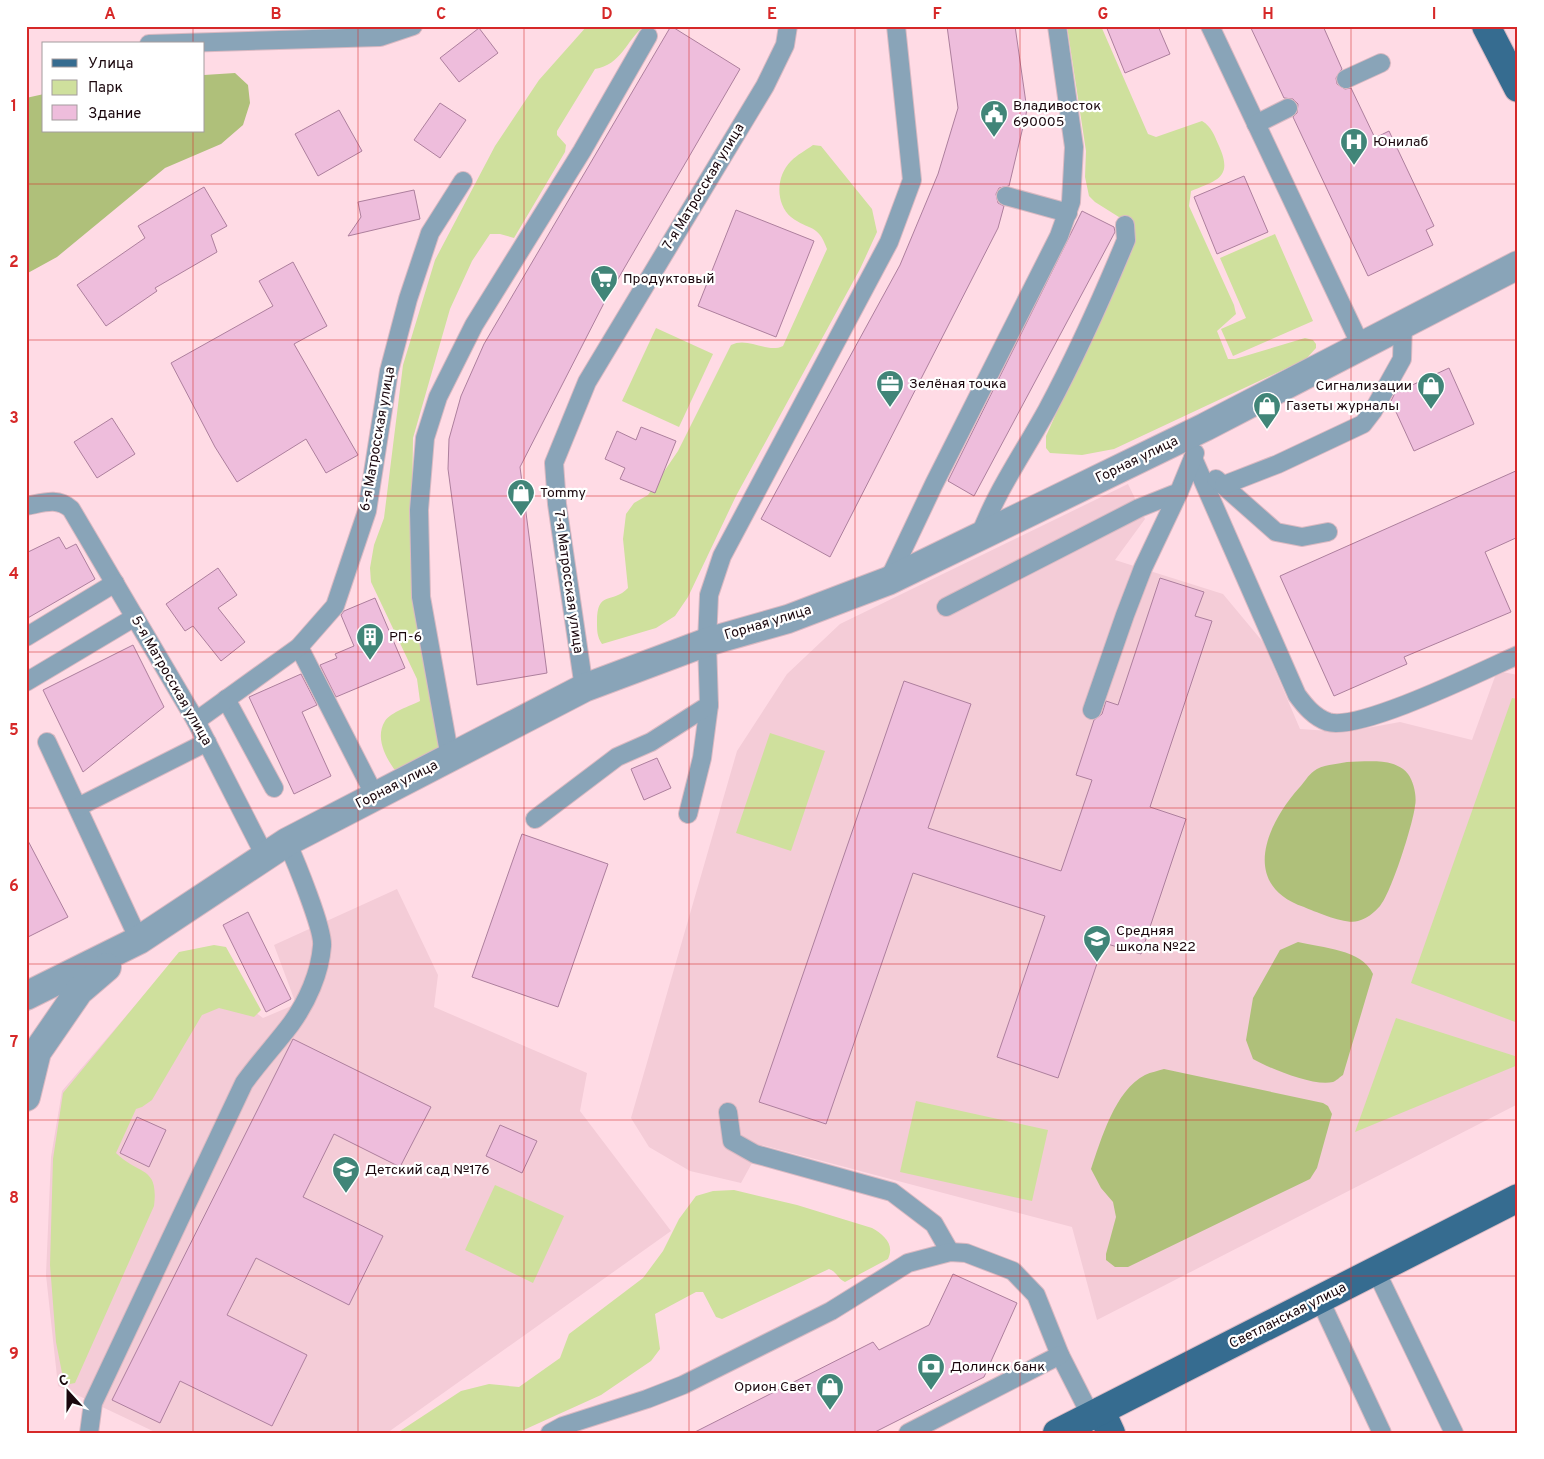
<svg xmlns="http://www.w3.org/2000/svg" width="1544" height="1459" viewBox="0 0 1544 1459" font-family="Overpass,sans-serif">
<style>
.built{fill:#f4ccd7}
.green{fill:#cfe09d}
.forest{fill:#afc07a}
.building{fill:#eebddc;stroke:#ad7f9d}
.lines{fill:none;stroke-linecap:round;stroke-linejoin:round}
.service-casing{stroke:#dab9c2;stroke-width:20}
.minor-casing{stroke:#dab9c2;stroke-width:30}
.primary-casing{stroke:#dab9c2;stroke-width:30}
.service{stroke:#89a4b8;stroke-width:18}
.minor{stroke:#89a4b8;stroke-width:28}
.primary{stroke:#366c90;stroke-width:28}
.grid{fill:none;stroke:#d62828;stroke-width:1;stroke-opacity:0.55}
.labels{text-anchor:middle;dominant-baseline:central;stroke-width:4.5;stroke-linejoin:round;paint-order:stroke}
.poi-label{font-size:14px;fill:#1a070d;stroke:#fff;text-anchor:start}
.street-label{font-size:14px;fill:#1a070d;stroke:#fff}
.neatline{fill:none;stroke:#d62828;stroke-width:2}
.grid-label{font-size:16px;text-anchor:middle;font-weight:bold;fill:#d62828}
</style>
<rect width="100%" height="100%" fill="#ffdbe5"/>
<g class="built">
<path d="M1128,484l17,35 -30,41 108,34 40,48 37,87 45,3 55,-10 72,18 25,-69 21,4v429l-421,216 -25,-93 -310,-82 -21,38 -51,-12 -41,-24 -18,-29 106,-367 50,-77 53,-50z"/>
<path d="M397,889l41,86 -4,32 153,66 -7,38 91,120 -284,202h-230l-99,-47 -12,-111 5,-118 11,-66 117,-137 84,64 33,-14 -22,-59z"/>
</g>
<g class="green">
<path d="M587,26h57c-18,15 -23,39 -49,43l-38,62v4l9,10 -1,7 -51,86 -14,-4h-10l-18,27 -22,48 -37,129 -2,131 29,170 -2,11 -35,20 -9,-1c-9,-13 -19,-32 -9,-48 6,-9 25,-15 35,-20l-3,-22 -46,-97 -1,-14 4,-23 10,-27 19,-153 32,-105 60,-114 44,-66z"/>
<path d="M1067,26h34l47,108 8,3 46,-16c10,6 12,14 17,25 14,31 -1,34 -28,45l-2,15 45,99 2,9 -19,17 11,28h7l70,-21 8,2 3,4v4l-10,11 -192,90 -32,6 -32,-2 -4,-5v-12l38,-84 46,-128 -35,-22 -6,-6 -4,-19 1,-26z"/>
<path d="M813,145l8,1 51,63 5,23 -17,37 -124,227 -48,101 -13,19 -19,12 -54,16c-5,-7 -5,-14 -5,-22 0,-33 15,-17 31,-34l-5,-49 3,-25 8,-11 14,-8 30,-44 53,-106c17,-9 36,9 52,1l44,-97c-9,-26 -18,-18 -36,-32 -16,-14 -15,-41 0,-56 6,-6 15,-11 22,-16z"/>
<path d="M1275,234l38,87 -80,35 -12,-27 25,-11 -26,-60z"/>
<path d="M656,328l57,26 -34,73 -57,-26z"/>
<path d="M1512,698l6,1v324l-107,-40z"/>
<path d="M770,733l55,18 -34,100 -55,-18z"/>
<path d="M214,945l12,2 35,63 -7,7 -35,-9 -17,7 -50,85 -10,7 -6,2 -20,44c23,23 43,12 38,53l-79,177 -5,1 -7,-6 -7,-36 -6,-77 3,-106 10,-66 116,-141z"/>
<path d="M1396,1018l122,39v8l-163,67z"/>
<path d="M916,1101l132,29 -16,71 -132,-29z"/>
<path d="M495,1185l69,31 -31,67 -68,-33z"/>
<path d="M734,1190l63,15 75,23c12,7 23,16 16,31l-43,23c-7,-3 -8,-10 -16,-13l-107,50 -6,-2 -13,-25h-7l-41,22 5,35 -9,12 -50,34 -84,38h-120l64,-42 28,-7 30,3 41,-29 9,-24 74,-56 20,-27 16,-32 17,-23 17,-5z"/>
</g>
<g class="forest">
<path d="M235,73l13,12 2,18 -7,22 -22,19 -56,24 -108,89 -31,17v-176l18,-4v37h160v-56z"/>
<path d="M1347,762c19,0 48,-5 61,12 6,8 9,23 7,32 -2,18 -24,88 -35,100 -6,7 -14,13 -22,15 -12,4 -42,-9 -54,-14 -64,-22 -38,-82 -5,-119 5,-5 9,-13 15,-17 7,-6 23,-7 33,-9z"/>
<path d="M1298,942c24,6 64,7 75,32l-30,101c-3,2 -7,6 -10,7 -19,5 -64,-14 -80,-23l-7,-19 7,-42 27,-48z"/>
<path d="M1164,1069l159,34 5,3 4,8 -15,54 -7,11 -182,88h-13l-9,-7v-6l10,-37 -3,-15 -12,-14 -10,-19c10,-29 24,-79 54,-94 6,-3 13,-4 19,-6z"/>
</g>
<g class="building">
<path d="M671,26l69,43 -136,234 -84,164 27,206 -70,12 -29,-216 1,-30 12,-43 23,-52z"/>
<path d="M947,26h68l12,84 -18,76 -10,2 -3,6 2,9 6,3 -6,22 -168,329 -69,-38 139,-254 38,-91 20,-66z"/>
<path d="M1106,26h52l12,28 -45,19z"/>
<path d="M1250,26h73l19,43 -6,9 1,6 8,5 6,-1 24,50 14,-7 45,95 -8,4 7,15 -65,31 -75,-159 4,-4 1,-9 -5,-5 -9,-1z"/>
<path d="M479,28l19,25 -39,29 -19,-24z"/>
<path d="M440,103l26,17 -26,38 -26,-18z"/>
<path d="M339,110l23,41 -44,25 -23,-42z"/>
<path d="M1244,176l24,56 -51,22 -23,-57z"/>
<path d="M204,187l23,39 -16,9 6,17 -62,36 2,3 -51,35 -29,-41 68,-47 -7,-12z"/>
<path d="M414,190l6,29 -72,17 13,-19 -3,-15z"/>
<path d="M736,210l78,31 -38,96 -78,-31z"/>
<path d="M1082,211l32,16 1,5 -141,264 -26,-15z"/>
<path d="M293,262l34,64 -33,18 64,111 -32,18 -20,-34 -69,43 -22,-35 -44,-84 102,-57 -14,-25z"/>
<path d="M1449,368l25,56 -60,27 -23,-50 4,-8z"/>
<path d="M112,418l23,36 -38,24 -23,-36z"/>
<path d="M641,427l35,14 -21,52 -35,-14 5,-11 -20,-9 12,-28 19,9z"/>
<path d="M1518,470v67l-33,15 26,60 -107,45 3,7 -73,32 -54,-120z"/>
<path d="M59,537l7,12 10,-5 19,35 -69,40v-66z"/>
<path d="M218,568l19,27 -19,13 27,34 -24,19 -28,-35 -8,5 -19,-27z"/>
<path d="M1160,578l44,14 -9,24 17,5 -62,186 36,12 -45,135 -37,-11 -46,135 -61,-21 48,-141 -132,-43 -87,251 -67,-22 145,-421 67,23 -43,124 133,43 31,-91 -16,-5 18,-55 8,-6 4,-13 12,4z"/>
<path d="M375,598l30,70 -69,29 -16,-32 17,-7 -2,-4 19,-8 -13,-31 3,-4z"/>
<path d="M133,645l31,62 -81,65 -40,-82z"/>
<path d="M301,674l16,31 -15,7 29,64 -37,18 -45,-97z"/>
<path d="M657,758l14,30 -27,12 -13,-31z"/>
<path d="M522,834l86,30 -50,143 -86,-30z"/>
<path d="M26,837l42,80 -42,21z"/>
<path d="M248,912l43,87 -25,13 -43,-87z"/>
<path d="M293,1039l138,68 -31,60 -66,-33 -31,63 80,39 -34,69 -93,-47 -29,57 80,40 -35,71 -92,-45 -20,42 -48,-23z"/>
<path d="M137,1117l29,13 -17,37 -29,-14z"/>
<path d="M500,1125l37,16 -15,32 -36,-17z"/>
<path d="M953,1274l64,29 -33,74 -111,56h-180l180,-91 6,8 50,-25z"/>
</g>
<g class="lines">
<defs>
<g id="service">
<path d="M1210,26l151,320"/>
<path d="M149,44l231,-7 33,-11"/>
<path d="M1346,79l35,-16"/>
<path d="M1256,124l32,-16"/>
<path d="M1006,196l62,17"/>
<path d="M1193,458l104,237c8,11 17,22 31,27 31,10 156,-52 190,-67"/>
<path d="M1216,479l60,53 26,5 26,-5"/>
<path d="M1224,485l54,-21 85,-40 10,-13 29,-52 1,-35"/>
<path d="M26,506c17,-3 31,-9 45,3l125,212 69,135"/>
<path d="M979,538c16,-45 45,-86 68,-128 30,-56 55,-112 79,-170l-1,-15"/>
<path d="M888,581l46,-97 125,-248 12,-34 3,-55 -17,-121"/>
<path d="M946,607l193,-99 40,-16 16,-39"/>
<path d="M26,637l89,-54"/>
<path d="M299,647l76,149"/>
<path d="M26,682l109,-65"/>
<path d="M584,688l-27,-184 -3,-41 33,-81 178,-296 20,-41 3,-19"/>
<path d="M226,699l48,89"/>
<path d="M1092,710l33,-95 18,-47 36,-76"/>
<path d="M196,721l103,-74 36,-41 32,-95 22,-140 19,-72 22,-66 33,-52"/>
<path d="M47,742l92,198"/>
<path d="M450,758l-29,-161 -2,-87 6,-72 13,-41 36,-72 108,-174 66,-115"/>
<path d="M78,807l129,-65"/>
<path d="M688,814l14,-56 7,-53"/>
<path d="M535,819l82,-62 34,-15 58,-37 -2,-63 2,-47 13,-39 167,-314 23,-62 -16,-154"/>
<path d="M728,1112l4,29 23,13 137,38 42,32 16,28"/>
<path d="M1376,1271l78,162"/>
<path d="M1320,1300l62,133"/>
<path d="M89,1433l4,-30 151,-320c15,-21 32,-39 47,-59 16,-22 29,-51 31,-78 2,-16 -27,-86 -35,-104"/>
<path d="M550,1433l13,-7 84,-27 36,-14 148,-74 77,-48 42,-11 16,1 47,18 23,24 24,60 31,61"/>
<path d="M908,1433l152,-78"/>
</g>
<g id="minor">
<path d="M26,996l113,-56 148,-98 297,-154 123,-46 81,-23 100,-38 317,-154 313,-162"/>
<path d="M26,1097l11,-45 42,-61 28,-24"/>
</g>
<g id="primary">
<path d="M1486,26l32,62"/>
<path d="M1101,1411l10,22"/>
<path d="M1057,1433l461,-235"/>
</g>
</defs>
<use href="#service" class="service-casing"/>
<use href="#minor" class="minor-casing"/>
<use href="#primary" class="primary-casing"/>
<use href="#service" class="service"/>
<use href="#minor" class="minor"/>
<use href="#primary" class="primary"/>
</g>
<path class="grid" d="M193,26v18M358,26v1407M524,26v1407M689,26v1407M855,26v1407M1020,26v1407M1186,26v1407M1351,26v1407M193,131v1302M26,184h1492M26,340h1492M26,496h1492M26,652h1492M26,808h1492M26,964h1492M26,1120h1492M26,1276h1492"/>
<defs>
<symbol id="civic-pin" viewBox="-11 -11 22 30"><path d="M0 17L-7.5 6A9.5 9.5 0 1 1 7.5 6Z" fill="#418578" stroke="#fff"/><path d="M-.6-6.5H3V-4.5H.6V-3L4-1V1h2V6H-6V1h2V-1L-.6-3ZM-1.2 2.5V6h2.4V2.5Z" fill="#fff"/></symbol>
<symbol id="hospital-pin" viewBox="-11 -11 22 30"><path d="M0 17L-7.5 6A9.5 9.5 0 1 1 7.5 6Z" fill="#418578" stroke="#fff"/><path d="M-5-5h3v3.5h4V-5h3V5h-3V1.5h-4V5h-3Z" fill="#fff"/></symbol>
<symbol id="supermarket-pin" viewBox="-11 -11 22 30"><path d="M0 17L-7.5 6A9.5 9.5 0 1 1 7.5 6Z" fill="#418578" stroke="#fff"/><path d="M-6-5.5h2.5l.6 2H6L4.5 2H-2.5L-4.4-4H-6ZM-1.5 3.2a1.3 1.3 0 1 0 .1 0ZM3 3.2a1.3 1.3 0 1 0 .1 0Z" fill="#fff"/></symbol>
<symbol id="office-pin" viewBox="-11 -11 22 30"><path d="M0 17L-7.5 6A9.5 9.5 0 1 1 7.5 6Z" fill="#418578" stroke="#fff"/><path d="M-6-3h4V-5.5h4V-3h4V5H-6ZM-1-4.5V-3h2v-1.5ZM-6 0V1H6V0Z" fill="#fff"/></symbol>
<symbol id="shop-pin" viewBox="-11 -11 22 30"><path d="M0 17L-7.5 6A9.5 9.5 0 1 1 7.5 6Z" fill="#418578" stroke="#fff"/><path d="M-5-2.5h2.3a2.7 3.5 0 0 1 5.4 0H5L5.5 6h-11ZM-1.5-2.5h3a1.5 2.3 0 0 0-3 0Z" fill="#fff"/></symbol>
<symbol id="building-pin" viewBox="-11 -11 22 30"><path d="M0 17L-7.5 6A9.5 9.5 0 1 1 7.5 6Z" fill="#418578" stroke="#fff"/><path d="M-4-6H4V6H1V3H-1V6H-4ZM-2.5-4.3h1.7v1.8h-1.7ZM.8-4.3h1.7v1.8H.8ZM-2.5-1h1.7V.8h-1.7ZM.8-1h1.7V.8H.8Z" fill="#fff"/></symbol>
<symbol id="school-pin" viewBox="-11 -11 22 30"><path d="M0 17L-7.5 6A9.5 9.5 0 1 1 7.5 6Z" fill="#418578" stroke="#fff"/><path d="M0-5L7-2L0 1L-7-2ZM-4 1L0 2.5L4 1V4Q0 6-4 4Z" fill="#fff"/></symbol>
<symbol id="bank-pin" viewBox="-11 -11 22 30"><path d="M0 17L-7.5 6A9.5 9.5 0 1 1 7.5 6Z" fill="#418578" stroke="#fff"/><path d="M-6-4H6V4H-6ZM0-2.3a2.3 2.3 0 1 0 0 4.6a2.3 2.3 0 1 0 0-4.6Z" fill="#fff"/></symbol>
</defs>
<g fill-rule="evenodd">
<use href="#civic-pin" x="978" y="98" width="32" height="43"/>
<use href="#hospital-pin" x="1338" y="126" width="32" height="43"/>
<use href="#supermarket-pin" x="588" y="263" width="32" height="43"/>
<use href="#office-pin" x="874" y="368" width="32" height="43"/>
<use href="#shop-pin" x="1415" y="370" width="32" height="43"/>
<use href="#shop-pin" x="1251" y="390" width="32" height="43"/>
<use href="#shop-pin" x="505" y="477" width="32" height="43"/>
<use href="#building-pin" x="354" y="621" width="32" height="43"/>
<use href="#school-pin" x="1081" y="923" width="32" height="43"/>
<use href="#school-pin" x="330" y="1154" width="32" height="43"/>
<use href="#bank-pin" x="915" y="1351" width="32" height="43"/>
<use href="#shop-pin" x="814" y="1371" width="32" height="43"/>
</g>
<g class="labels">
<g class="poi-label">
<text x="1013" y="106">Владивосток<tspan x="1013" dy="16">690005</tspan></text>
<text x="1373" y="142">Юнилаб</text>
<text x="623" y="279">Продуктовый</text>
<text x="909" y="384">Зелёная точка</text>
<text x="1412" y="386" text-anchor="end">Сигнализации</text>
<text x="1286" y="406">Газеты журналы</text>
<text x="540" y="493">Tommy</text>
<text x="389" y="637">РП-6</text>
<text x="1116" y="931">Средняя<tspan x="1116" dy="16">школа №22</tspan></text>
<text x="365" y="1170">Детский сад №176</text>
<text x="950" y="1367">Долинск банк</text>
<text x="811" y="1387" text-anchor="end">Орион Свет</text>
</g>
<g class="street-label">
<text transform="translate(704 187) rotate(-59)">7-я Матросская улица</text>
<text transform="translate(378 439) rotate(-80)">6-я Матросская улица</text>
<text transform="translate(1137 460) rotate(-26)">Горная улица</text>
<text transform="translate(568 582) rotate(82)">7-я Матросская улица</text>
<text transform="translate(768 623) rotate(-17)">Горная улица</text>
<text transform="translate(171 681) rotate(60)">5-я Матросская улица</text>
<text transform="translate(397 785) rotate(-27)">Горная улица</text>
<text transform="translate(1288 1316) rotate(-27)">Светланская улица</text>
</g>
</g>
<rect width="1544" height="1459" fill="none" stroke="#ffffff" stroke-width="55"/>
<rect x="42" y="42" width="162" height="90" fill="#ffffff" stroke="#a39c9e"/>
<rect x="52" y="59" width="25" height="8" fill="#366c90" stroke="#a39c9e"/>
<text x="88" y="68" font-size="15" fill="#1a070d">Улица</text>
<rect x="52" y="80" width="25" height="15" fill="#cfe09d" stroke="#a39c9e"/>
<text x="88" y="92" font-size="15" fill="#1a070d">Парк</text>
<rect x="52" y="105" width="25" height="15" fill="#eebddc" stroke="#a39c9e"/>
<text x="88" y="118" font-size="15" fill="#1a070d">Здание</text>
<g transform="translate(68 1392) rotate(339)" stroke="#ffffff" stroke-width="4" paint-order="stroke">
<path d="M0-4L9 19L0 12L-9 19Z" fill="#1a070d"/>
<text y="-8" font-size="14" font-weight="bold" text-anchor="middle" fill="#1a070d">С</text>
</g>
<rect x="28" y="28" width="1488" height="1404" class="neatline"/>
<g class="grid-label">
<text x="110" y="19">A</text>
<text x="276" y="19">B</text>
<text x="441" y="19">C</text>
<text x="607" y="19">D</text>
<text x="772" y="19">E</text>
<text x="937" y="19">F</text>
<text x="1103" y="19">G</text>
<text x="1268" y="19">H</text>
<text x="1434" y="19">I</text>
<text x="14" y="111">1</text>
<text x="14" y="267">2</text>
<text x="14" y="423">3</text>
<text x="14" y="579">4</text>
<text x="14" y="735">5</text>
<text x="14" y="891">6</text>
<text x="14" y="1047">7</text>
<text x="14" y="1203">8</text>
<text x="14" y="1359">9</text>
</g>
</svg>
